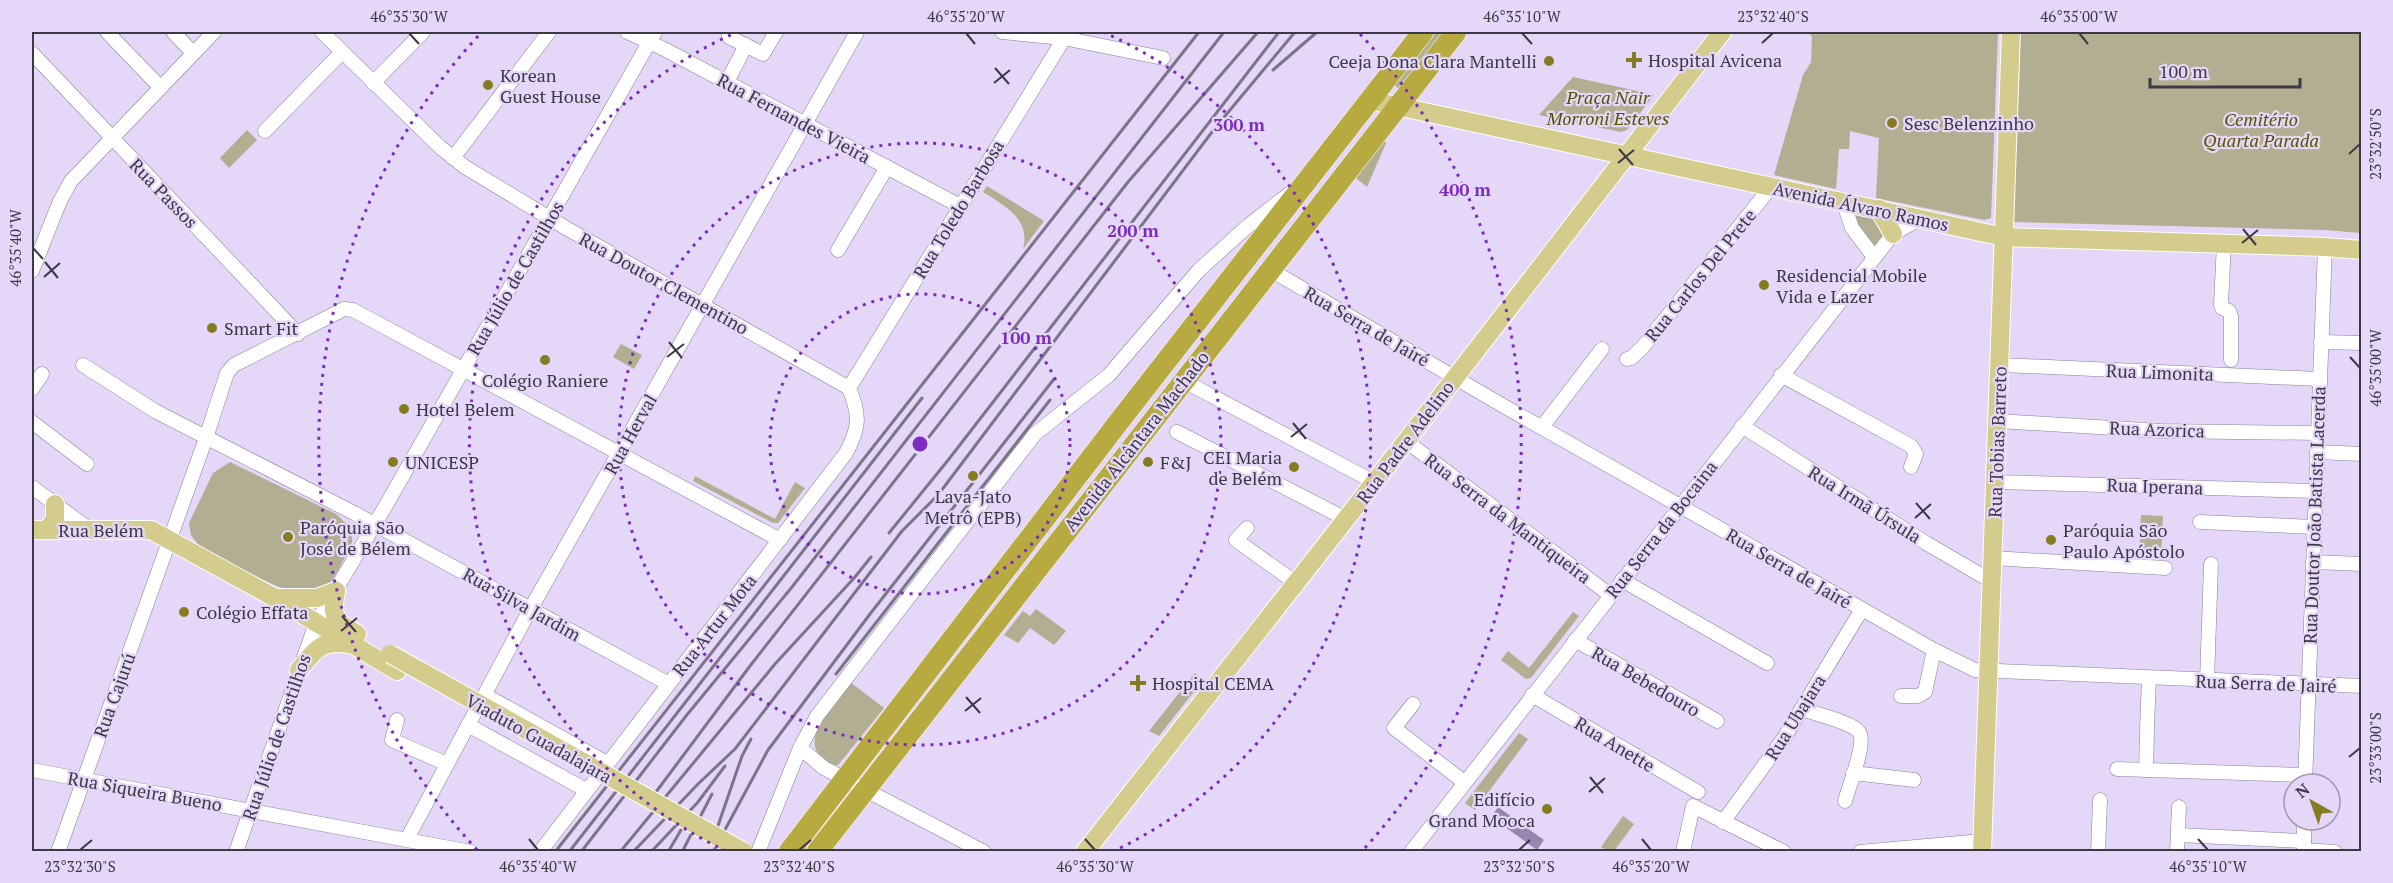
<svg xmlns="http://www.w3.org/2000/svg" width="2393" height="883" viewBox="0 0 2393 883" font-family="'PT Serif',serif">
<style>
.green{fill:#b1ae92}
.water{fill:#9786ae}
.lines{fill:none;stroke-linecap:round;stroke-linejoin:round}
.minor-casing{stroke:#897d9a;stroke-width:15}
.major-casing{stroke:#fff;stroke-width:20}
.highway-casing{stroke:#fff;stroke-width:22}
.minor{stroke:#fff;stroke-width:14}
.major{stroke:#d4cc8c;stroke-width:18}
.highway{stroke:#b7aa40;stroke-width:21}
.rail{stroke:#7c7488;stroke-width:3}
.major-bridge-casing{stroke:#fff;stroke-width:20;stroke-linecap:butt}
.major-bridge{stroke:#d4cc8c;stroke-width:18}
.ticks{fill:none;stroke:#3d3845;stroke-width:2}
.ring{fill:none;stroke:#7b2cbf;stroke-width:3;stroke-dasharray:3 6}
.poi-dot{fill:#857b20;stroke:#e4d7f7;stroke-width:2}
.labels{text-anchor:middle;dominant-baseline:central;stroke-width:4.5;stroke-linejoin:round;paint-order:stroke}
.poi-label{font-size:18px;fill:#3d3845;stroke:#e4d7f7;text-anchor:start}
.park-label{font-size:18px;font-style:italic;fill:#5a5100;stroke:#e4d7f7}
.street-label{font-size:18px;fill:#3d3845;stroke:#e4d7f7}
.centre{fill:#7b2cbf;stroke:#e4d7f7;stroke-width:3}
.ring-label{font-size:18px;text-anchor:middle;font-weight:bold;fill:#7b2cbf;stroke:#e4d7f7;stroke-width:4.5;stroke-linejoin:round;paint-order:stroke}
.neatline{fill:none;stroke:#3d3845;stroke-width:2}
.ticks-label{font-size:15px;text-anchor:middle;fill:#3d3845}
</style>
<rect width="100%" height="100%" fill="#e4d7f7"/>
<g class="green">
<path d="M1431,32h16l-46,58 -10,-7z"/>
<path d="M1807,32h191l-7,186 -7,2 -108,-22 3,-60 -29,-7 -1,18h-10l-3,40 -62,-14 29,-100 8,-13 1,-26z"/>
<path d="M2019,32h342v201l-36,-3 -313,-8z"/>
<path d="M1573,77l78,17 3,1 -27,35 -6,2 -82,-17z"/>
<path d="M247,130l10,10 -28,28 -9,-10z"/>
<path d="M1384,141l2,2 -19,44 -11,-9z"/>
<path d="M987,186l57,35 -21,28c8,-30 -18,-43 -40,-57z"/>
<path d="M1846,203l59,13 -30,39z"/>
<path d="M621,344l21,11 -8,14 -21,-12z"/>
<path d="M230,462l106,52c13,12 22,21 12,38 -8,13 -17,38 -34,42 -25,5 -90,-35 -114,-47l-9,-12 -2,-12 24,-50z"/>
<path d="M695,476l80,43 20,-37 10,6 -27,35h-5l-80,-42z"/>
<path d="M2141,515l22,1 -2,42 -22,-1z"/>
<path d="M1036,609l30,22 -12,14 -24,-17 -12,15 -14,-8 19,-24 7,5z"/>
<path d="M1573,612l6,4 -48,62 -5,1 -25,-19 7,-9 21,17z"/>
<path d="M1195,673l8,7 -44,56 -10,-5z"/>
<path d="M850,682l34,26 -46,57c-8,0 -14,-4 -19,-10 -17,-20 19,-57 31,-73z"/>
<path d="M1519,733l9,6 -53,71 -10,-7z"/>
<path d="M1623,816l11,8 -20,27h-6l-7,-4z"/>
</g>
<path class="water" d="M1498,807l46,33 -7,10 -46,-33z"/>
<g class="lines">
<defs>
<g id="minor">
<path d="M107,32l53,55"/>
<path d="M173,32l20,21"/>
<path d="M322,32l119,116 24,19 101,61 283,160"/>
<path d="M627,32l37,17 296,157"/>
<path d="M729,32v5l34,17 13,-22"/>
<path d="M1002,32l61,6 100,20"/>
<path d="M32,53l266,281"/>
<path d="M727,82l19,-37"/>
<path d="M373,83l50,-51"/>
<path d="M265,131l77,-79"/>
<path d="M453,158l96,-126"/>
<path d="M1843,201l9,27 22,29"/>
<path d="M2224,244l-3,60 1,4 7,3 2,5v44"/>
<path d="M838,250l49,-83"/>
<path d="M1269,269l238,139 355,201 72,41 41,20 387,16"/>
<path d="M32,271l28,-70 11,-20 143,-149"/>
<path d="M2321,342l41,1"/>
<path d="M1627,359l4,-1 11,-10 129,-161"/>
<path d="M83,365l72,46 199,102 315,171"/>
<path d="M2001,365l318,14"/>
<path d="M1781,375l130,71 5,8 -5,13"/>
<path d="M1182,380l192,102"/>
<path d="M849,388l219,-356"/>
<path d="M32,389l10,-15"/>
<path d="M1998,421l163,10 156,2"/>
<path d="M32,422l55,42"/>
<path d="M1742,426l184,117 65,38"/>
<path d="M1542,427l60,-78"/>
<path d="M1177,432l169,87"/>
<path d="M1406,441l204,154"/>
<path d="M2317,452l45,2"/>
<path d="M1995,482l320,9"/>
<path d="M32,487l57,42"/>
<path d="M2200,522l114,5"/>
<path d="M1247,528l-11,12 60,43"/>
<path d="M1992,558l173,10"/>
<path d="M2313,562l49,2"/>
<path d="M1622,580l145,83"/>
<path d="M1575,640l142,81"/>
<path d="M2207,681l4,-117"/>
<path d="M485,695l122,68"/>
<path d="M1532,695l166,97"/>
<path d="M1901,696h17l7,-4 9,-42"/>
<path d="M1413,704l-19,24 70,54"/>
<path d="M1802,709c13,5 50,13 57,23 8,10 -11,57 -14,69"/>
<path d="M397,720l-5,20 55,24"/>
<path d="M468,725l118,65"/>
<path d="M2147,728l2,-49"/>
<path d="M800,748l24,20 160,84"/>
<path d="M2117,769l188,6"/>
<path d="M32,770l439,82"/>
<path d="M2146,770l1,-38"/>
<path d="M1853,773l61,7"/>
<path d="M2305,784l20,-537"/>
<path d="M1723,822l61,-84 78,-129"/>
<path d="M2178,835l126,6"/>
<path d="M407,839l124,-231 326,-576"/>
<path d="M2304,848v-28"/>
<path d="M2304,850l31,2"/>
<path d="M58,852l148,-414 21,-65 7,-8 110,-56 9,1 427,230"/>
<path d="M236,852l80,-229 69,-116 270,-475"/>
<path d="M540,852l306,-399c14,-26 14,-38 3,-65"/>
<path d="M758,852l42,-104 17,-32 218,-282 74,-59 90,-105 50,-45 40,-31"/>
<path d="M1411,852l482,-618 28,-16"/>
<path d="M1683,852l10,-46 91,46"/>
<path d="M1860,852l122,-11"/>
<path d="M2098,852l2,-52"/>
<path d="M2177,852l2,-45"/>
</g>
<g id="major">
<path d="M1369,100l635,137 321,10 37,3"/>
<path d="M1879,209l14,25"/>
<path d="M32,530h119l124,68 122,73"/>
<path d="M46,530l9,-10v-16"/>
<path d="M336,591c-5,26 -2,30 21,43"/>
<path d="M277,598h40l19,-7"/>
<path d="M299,670c15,-19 22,-31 49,-26"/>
<path d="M1085,852l261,-333 376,-487"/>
<path d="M1982,852l29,-820"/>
</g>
<g id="highway">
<path d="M789,852l332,-433 302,-387"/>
<path d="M817,852l639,-820"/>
</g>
</defs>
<use href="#minor" class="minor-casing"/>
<use href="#major" class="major-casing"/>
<use href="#highway" class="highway-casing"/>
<use href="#minor" class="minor"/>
<use href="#major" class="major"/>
<use href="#highway" class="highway"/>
<g class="rail">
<path d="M1273,70l44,-38"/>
<path d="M889,533l60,-74 330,-427"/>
<path d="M836,674l214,-274"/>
<path d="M653,796l97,-130 378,-484 130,-150"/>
<path d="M712,843l30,-87 9,-17"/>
<path d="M555,852l644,-820"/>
<path d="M569,852l353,-454"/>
<path d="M581,852l105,-136 106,-129 432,-555"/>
<path d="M620,852l155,-188 80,-87 16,-20"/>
<path d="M633,852l65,-68 37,-35 167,-218 36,-36 277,-367 80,-96"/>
<path d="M651,852l47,-50 27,-36"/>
<path d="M668,852l13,-22"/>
<path d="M682,852l30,-58"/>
<path d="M713,852l55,-102 102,-136 184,-235"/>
</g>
<defs>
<path id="major-bridge" d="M390,654l354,198"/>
</defs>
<use href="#major-bridge" class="major-bridge-casing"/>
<use href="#major-bridge" class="major-bridge"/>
</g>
<path class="ticks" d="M409,33l10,11M966,33l9,11M1522,33l10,11M2079,33l9,11M1762,43l11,-10M995,68l14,16M994,83l16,-13M1619,149l14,16M2349,154l11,-10M1618,163l16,-13M2243,229l13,16M2242,243l16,-13M33,248l10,11M45,262l13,16M44,277l16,-14M669,342l13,16M667,357l17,-13M2350,357l10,11M1293,423l13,16M1291,437l16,-13M1916,503l14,16M1915,518l16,-14M342,616l14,16M341,631l16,-13M966,697l14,16M965,711l16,-13M2349,757l11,-9M1590,777l13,16M1589,792l16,-14M529,839l9,11M1085,839l10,11M1642,839l9,11M2198,839l10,11M80,850l12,-10M799,850l12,-10M1519,850l11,-10"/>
<g class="ring">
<circle cx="920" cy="444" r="150"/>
<circle cx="920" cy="444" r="301"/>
<path d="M726 851A451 451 0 0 1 737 32M1103 32A451 451 0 0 1 1114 851"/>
<path d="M477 850A601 601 0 0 1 480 34M1360 34A601 601 0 0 1 1363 850"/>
</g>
<g class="poi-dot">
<path d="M1631 51h6v6h6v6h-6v6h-6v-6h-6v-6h6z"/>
<circle cx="1549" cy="61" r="6"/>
<circle cx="488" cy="85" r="6"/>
<circle cx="1892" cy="123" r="6"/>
<circle cx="1764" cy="285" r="6"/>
<circle cx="212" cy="328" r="6"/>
<circle cx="545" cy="360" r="6"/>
<circle cx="404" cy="409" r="6"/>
<circle cx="393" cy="462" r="6"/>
<circle cx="1148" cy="462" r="6"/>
<circle cx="1294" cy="467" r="6"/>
<circle cx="973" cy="476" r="6"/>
<circle cx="288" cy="537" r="6"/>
<circle cx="2051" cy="540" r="6"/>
<circle cx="184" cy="612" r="6"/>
<path d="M1135 674h6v6h6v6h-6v6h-6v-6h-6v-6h6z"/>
<circle cx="1547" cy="809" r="6"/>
</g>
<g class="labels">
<g class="poi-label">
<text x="1648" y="60">Hospital Avicena</text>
<text x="1537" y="61" text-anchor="end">Ceeja Dona Clara Mantelli</text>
<text x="500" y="75">Korean<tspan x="500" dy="21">Guest House</tspan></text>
<text x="1904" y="123">Sesc Belenzinho</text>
<text x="1776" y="275">Residencial Mobile<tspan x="1776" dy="21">Vida e Lazer</tspan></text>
<text x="224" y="328">Smart Fit</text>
<text x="545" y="380" text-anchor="middle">Colégio Raniere</text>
<text x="416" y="409">Hotel Belem</text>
<text x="1282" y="457" text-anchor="end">CEI Maria<tspan x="1282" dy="21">de Belém</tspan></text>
<text x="405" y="462">UNICESP</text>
<text x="1160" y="462">F&amp;J</text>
<text x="973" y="496" text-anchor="middle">Lava-Jato<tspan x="973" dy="21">Metrô (EPB)</tspan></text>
<text x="300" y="527">Paróquia São<tspan x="300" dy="21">José de Bélem</tspan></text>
<text x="2063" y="530">Paróquia São<tspan x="2063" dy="21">Paulo Apóstolo</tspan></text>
<text x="196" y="612">Colégio Effata</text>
<text x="1152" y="683">Hospital CEMA</text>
<text x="1535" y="799" text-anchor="end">Edifício<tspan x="1535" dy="21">Grand Mooca</tspan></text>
</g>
<g class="park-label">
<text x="1608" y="97">Praça Nair<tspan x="1608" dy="21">Morroni Esteves</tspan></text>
<text x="2261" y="119">Cemitério<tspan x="2261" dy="21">Quarta Parada</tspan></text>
</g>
<g class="street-label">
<text transform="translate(794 118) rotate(28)">Rua Fernandes Vieira</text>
<text transform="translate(164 193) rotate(46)">Rua Passos</text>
<text transform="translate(1861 206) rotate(12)">Avenida Álvaro Ramos</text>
<text transform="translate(958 209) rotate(-59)">Rua Toledo Barbosa</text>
<text transform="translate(1700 275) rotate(-51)">Rua Carlos Del Prete</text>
<text transform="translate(515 278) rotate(-60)">Rua Júlio de Castilhos</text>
<text transform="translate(664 283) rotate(29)">Rua Doutor Clementino</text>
<text transform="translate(1367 326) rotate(30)">Rua Serra de Jairé</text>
<text transform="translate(2160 372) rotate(2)">Rua Limonita</text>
<text transform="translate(2157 429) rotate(2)">Rua Azorica</text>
<text transform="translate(630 434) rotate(-61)">Rua Herval</text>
<text transform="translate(1136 441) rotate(-52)">Avenida Alcântara Machado</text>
<text transform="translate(1405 442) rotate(-53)">Rua Padre Adelino</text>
<text transform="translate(1997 442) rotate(-88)">Rua Tobias Barreto</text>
<text transform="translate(2155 486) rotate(2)">Rua Iperana</text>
<text transform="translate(1865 504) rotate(32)">Rua Irmã Úrsula</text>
<text transform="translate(2314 515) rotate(-88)">Rua Doutor João Batista Lacerda</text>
<text transform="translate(1508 518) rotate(37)">Rua Serra da Mantiqueira</text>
<text transform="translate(1661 529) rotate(-52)">Rua Serra da Bocaina</text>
<text x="101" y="530">Rua Belém</text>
<text transform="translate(1789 568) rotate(30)">Rua Serra de Jairé</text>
<text transform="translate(522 604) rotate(29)">Rua Silva Jardim</text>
<text transform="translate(714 625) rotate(-52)">Rua Artur Mota</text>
<text transform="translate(1646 681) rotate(30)">Rua Bebedouro</text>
<text transform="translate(2266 683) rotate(2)">Rua Serra de Jairé</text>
<text transform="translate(114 695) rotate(-70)">Rua Cajurú</text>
<text transform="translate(1795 717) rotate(-58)">Rua Ubajara</text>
<text transform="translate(276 737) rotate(-71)">Rua Júlio de Castilhos</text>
<text transform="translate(539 738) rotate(29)">Viaduto Guadalajara</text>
<text transform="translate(1615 744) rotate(31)">Rua Anette</text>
<text transform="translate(145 791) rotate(10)">Rua Siqueira Bueno</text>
</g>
</g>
<circle cx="920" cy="444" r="9" class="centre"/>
<g class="ring-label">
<text x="1239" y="131">300 m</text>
<text x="1465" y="196">400 m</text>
<text x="1133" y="237">200 m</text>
<text x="1026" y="344">100 m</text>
</g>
<rect width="2393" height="883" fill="none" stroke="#e4d7f7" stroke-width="66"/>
<g transform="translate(2312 802) rotate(320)"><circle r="28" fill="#e4d7f7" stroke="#a197b0" stroke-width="1.5"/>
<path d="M0-4.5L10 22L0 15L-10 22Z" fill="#857b20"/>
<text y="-9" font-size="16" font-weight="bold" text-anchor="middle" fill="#3d3845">N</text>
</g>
<path d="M2150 78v9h150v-9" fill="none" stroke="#3d3845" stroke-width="3"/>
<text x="2159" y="78" font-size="18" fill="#3d3845" stroke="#e4d7f7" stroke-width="4.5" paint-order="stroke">100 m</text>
<rect x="33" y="33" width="2327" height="817" class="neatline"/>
<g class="ticks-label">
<text x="409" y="22">46°35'30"W</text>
<text x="966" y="22">46°35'20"W</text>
<text x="1522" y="22">46°35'10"W</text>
<text x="1773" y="22">23°32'40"S</text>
<text x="2079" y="22">46°35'00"W</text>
<text transform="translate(2376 144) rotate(-90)" y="5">23°32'50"S</text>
<text transform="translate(16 248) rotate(-90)" y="5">46°35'40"W</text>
<text transform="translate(2376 368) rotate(-90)" y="5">46°35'00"W</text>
<text transform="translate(2376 748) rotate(-90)" y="5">23°33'00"S</text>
<text x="80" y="872">23°32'30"S</text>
<text x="538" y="872">46°35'40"W</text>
<text x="799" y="872">23°32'40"S</text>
<text x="1095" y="872">46°35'30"W</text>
<text x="1519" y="872">23°32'50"S</text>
<text x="1651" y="872">46°35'20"W</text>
<text x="2208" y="872">46°35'10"W</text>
</g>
</svg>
